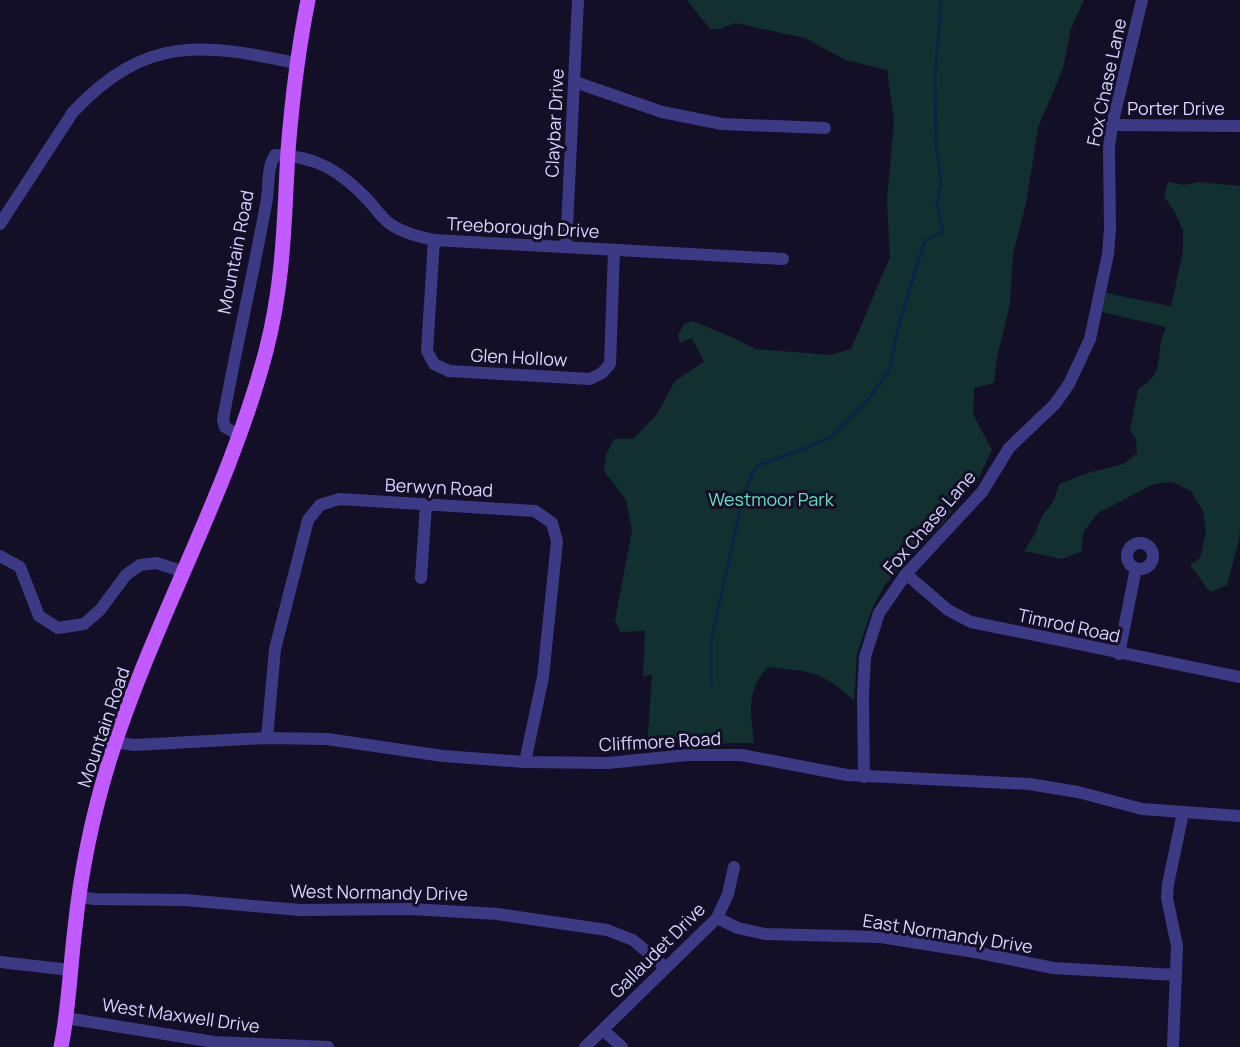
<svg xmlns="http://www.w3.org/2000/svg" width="1240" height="1047" viewBox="0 0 1240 1047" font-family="Manrope,sans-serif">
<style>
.green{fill:#12302f}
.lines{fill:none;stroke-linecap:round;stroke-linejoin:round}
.stream{stroke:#0c2248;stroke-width:3}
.minor{stroke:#3d3a85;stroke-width:12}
.major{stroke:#c25bff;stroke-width:15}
.labels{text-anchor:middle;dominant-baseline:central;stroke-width:6;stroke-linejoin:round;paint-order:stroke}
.street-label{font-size:18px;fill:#d9d4ff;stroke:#130f26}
.park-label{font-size:18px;fill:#5fe0c0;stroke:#130f26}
</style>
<rect width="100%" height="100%" fill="#130f26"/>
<g class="green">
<path d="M687,0h397l-13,29 -8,39 -25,60 -12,76 -13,50 -3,50 -13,54 -3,25 -20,5 -1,26 19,36 -15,32 -10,9 -23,31 -38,38 -22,26 -12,23 -15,45 -3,47c-32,-31 -44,-29 -86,-34 -23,23 -17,48 -14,76l-73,1 -34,3 5,-72 -9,1 2,-45 -25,1 -5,-12 17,-90 -6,-30 -22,-29 2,-16 8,-16h19l24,-25 18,-33 29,-19 -12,-24 -12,5 -2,-8 6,-11 9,-3 41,17 21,11 75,6 21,-6 39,-92 -3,-56 7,-81 -7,-50 -42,-10 -40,-22 -70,-15 -15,6h-10z"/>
<path d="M1168,182l16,3 14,-3 42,4v342l-1,12 -12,45 -17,7 -20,-27 10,-7 6,-26 -3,-21 -12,-20 -19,-9 -18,2 -56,29 -14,18 -3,21 -19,7 -38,-8 11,-17 6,-16 13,-18 5,-16 28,-11 37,-9 13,-11 -1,-14 -6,-8 8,-42c20,-12 20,-21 22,-42 1,-7 4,-13 6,-20l-64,-15 4,-19 65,13 12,-54v-22l-10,-21 -9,-12z"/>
</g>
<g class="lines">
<path class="stream" d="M711,685v-44l33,-149 12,-25 74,-29 38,-38 21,-29 10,-47 26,-84 18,-8 -6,-28 4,-20 -5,-42 -1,-65 6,-77"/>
<g class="minor">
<path d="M575,82l87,30 60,12 103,4"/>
<path d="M1112,125l128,1"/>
<path d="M0,224l73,-112c73,-77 128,-69 223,-49"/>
<path d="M434,240l-7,111 7,13 15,7 141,8 12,-6 8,-9 4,-113"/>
<path d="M566,247l12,-247"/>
<path d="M238,435l-13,-8 -2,-7c13,-73 30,-144 43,-216 4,-17 0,-35 9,-49 42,1 65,16 93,45 7,8 14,18 22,24 12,8 29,13 44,16l349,19"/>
<circle cx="1140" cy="556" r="13"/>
<path d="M0,556l20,11 19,49 19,12 26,-4 16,-14 26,-35 14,-10 17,-2 27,9"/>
<path d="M906,574l42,36 23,12 269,55"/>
<path d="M421,578l5,-73"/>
<path d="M1119,654l17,-86"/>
<path d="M267,738l8,-89 33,-129 12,-15 19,-6 196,12 17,12 5,18 -14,136 -18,85"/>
<path d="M115,742l19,3 133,-7 60,1 116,17 82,6 83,1 79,-8h54l106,20 182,9 49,8 64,17 98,7"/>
<path d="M864,777l-1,-81 2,-39 14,-44 27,-39 76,-82 27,-44 46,-44 14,-20 21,-45 18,-85 2,-25 -1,-82 3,-22 30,-125"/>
<path d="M79,897l15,2 91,1 115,10 111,-1 86,5 110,16 26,10 32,27"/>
<path d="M717,918l21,10 27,6 115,3 95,15 78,16 123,7"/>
<path d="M0,962l70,8"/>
<path d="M66,1018l148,24 114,5"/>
<path d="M603,1030l19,17"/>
<path d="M585,1047l132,-129 11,-24 6,-27"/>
<path d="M1173,1047l4,-101 -10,-48 1,-14 15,-71"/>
</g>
<path class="major" d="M61,1047c8,-39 9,-79 14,-119 6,-58 18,-115 35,-170 44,-139 119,-266 156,-407 18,-69 18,-130 22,-200 4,-51 10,-101 20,-151"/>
</g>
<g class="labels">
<g class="street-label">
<text transform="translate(1106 82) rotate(-78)">Fox Chase Lane</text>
<text x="1176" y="108">Porter Drive</text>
<text transform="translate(554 123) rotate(-87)">Claybar Drive</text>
<text transform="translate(523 227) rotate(3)">Treeborough Drive</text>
<text transform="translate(235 252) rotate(-79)">Mountain Road</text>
<text transform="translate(519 357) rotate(3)">Glen Hollow</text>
<text transform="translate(439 487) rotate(3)">Berwyn Road</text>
<text transform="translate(929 522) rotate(-49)">Fox Chase Lane</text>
<text transform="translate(1069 625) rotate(12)">Timrod Road</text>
<text transform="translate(103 727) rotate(-71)">Mountain Road</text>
<text transform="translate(660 741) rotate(-3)">Cliffmore Road</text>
<text transform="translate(379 892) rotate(1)">West Normandy Drive</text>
<text transform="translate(948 933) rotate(9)">East Normandy Drive</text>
<text transform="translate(657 950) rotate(-45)">Gallaudet Drive</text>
<text transform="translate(181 1015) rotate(8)">West Maxwell Drive</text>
</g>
<g class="park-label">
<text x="771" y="499">Westmoor Park</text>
</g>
</g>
</svg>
